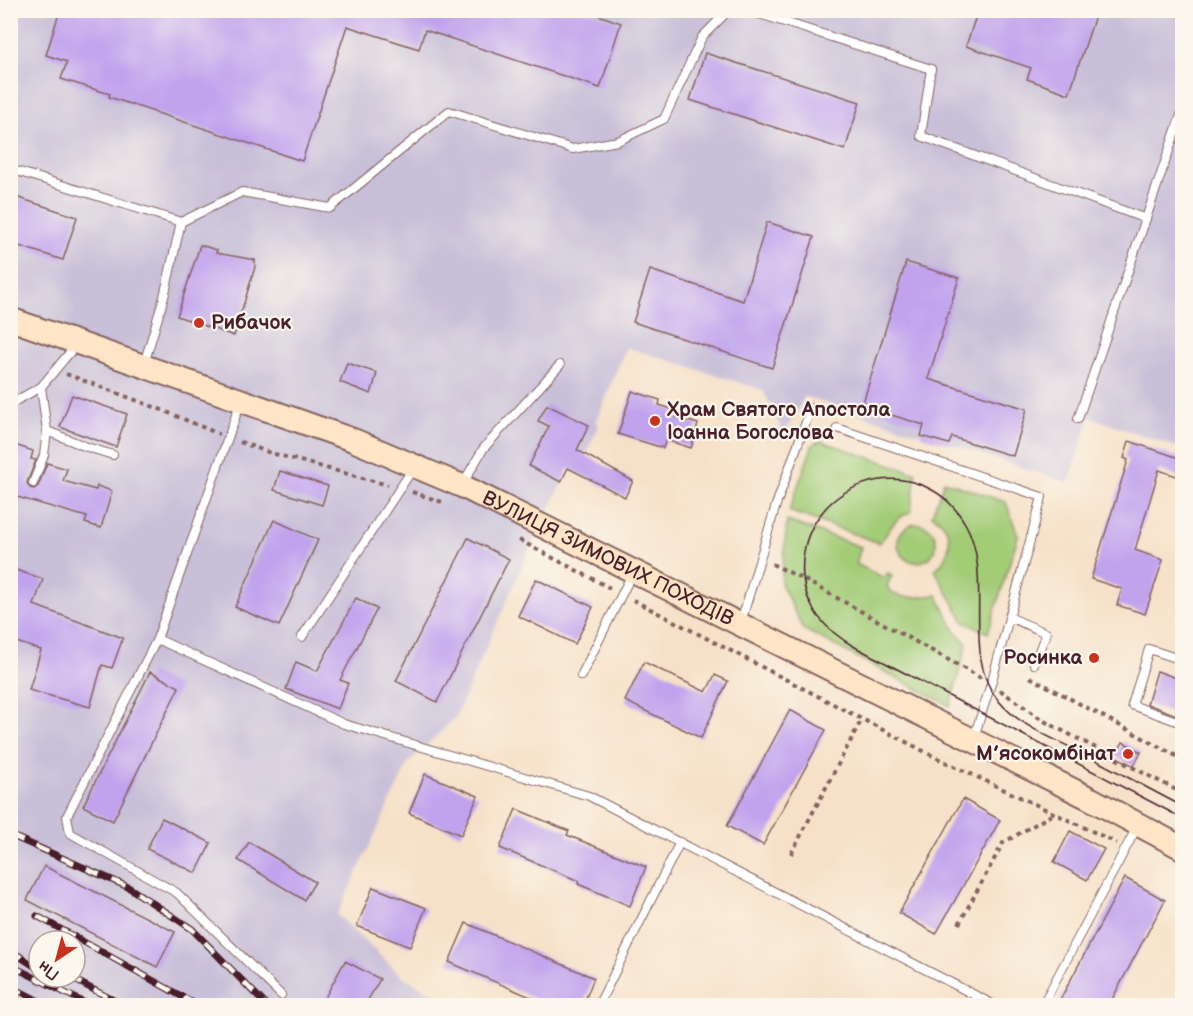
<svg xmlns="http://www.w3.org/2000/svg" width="1193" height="1016" viewBox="0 0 1193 1016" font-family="'Balsamiq Sans',sans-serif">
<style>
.industrial{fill:#c8bfd8;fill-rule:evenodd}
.green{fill:#a3cc77;stroke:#767651;stroke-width:1.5}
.building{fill:#c0a2ed}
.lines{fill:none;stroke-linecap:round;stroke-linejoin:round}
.service-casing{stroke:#866362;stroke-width:10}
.secondary-casing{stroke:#866362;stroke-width:26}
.path{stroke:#866362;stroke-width:4;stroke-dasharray:4.5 4.5;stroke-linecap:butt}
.service{stroke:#fff;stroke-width:8}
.secondary{stroke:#fee5c5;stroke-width:22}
.tram{stroke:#4a1f2b;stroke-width:1.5}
.rail-casing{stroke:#4a1f2b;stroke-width:7}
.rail{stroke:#fbf7ec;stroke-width:4.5;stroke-dasharray:14;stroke-linecap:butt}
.poi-dot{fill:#c8321e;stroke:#fbf7ec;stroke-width:2}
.labels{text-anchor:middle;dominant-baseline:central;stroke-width:4.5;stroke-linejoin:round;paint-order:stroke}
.poi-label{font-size:20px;font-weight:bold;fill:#4a1f2b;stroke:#fbf7ec;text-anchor:start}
.street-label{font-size:20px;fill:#4a1f2b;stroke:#fbf7ec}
</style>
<rect width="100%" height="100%" fill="#fbf7ec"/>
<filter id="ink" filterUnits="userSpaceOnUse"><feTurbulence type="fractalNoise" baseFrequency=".0167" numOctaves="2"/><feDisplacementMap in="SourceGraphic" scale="12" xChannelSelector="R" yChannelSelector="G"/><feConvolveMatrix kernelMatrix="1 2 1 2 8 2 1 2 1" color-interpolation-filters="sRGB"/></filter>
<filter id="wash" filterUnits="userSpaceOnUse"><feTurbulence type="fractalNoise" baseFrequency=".008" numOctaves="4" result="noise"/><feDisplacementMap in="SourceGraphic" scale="24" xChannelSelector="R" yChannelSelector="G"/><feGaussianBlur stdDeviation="1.35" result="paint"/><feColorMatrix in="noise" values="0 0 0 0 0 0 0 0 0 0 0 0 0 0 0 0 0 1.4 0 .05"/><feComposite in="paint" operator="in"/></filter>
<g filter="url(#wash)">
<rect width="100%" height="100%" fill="#f6e1c8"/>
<path class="industrial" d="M10,11h1172v438l-92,-32 -21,66 -264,-87 -21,39 -21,-45 -137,-43 -30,75 3,3 -16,36 -8,-3 -40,79 -80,181 -46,44 -72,153 65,61 51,29h-442zM39,941h36v36h-36z"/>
<g class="green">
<path d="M821,441l95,32 -5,39c-20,7 -19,18 -32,31l-90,-32 24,-67z"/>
<path d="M944,481l62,21 12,34 -30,97 -24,-11 -29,-52c18,-16 21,-42 -3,-55z"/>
<path d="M787,521l74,26 -5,17 26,13h3l3,-4 4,2 -5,11c8,17 35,10 50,9l19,37 11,12 -17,62 -147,-77 -22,-46z"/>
<circle cx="917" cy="543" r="19"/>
</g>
<g id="blocks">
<g class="building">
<path d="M60,10h524l37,13 -21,65 -175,-58 -6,19 -72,-23 -45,135 -193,-64 1,-3 -49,-15 6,-17 -21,-7z"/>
<path d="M978,10h119l-28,84 -42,-15 4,-11 -65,-22z"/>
<path d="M705,53l155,49 -15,48 -155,-50z"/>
<path d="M10,195l67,22 -14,43 -53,-17z"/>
<path d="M767,222l47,15 -42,131 -139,-46 17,-52 93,31z"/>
<path d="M200,245l17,5 -1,3 39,7v7l-21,69 -57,-20z"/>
<path d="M906,262l53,16 -31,101 99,30 -14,47 -61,-19 -3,7 -28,-8 3,-11 -62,-19z"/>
<path d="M347,363l30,10 -6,21 -31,-12z"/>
<path d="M632,391l28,9 -1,5 19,6 -2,6 22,7 -7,24 -25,-8 -3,8 -45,-14z"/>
<path d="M72,395l55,19 -11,33 -56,-20z"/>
<path d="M547,405l42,20 -12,25 56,31 -8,16 -57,-29 -7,14 -32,-16 20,-40 -11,-5z"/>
<path d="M1129,441l53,18v19l-23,-8 -24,80 28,10 -18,54 -28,-9 5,-16 -31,-10 37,-119 -4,-2z"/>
<path d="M15,445l18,6 -2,8 5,1 -9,23 3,5 4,1 4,-3 9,-23 20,6 -4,12 33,9 1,-4 15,5 -11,37 -16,-5 2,-6 -77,-22v-34z"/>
<path d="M280,471l48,15 -6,19 -48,-15z"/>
<path d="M274,520l44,20 -39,86 -44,-19z"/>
<path d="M468,538l41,21 -72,143 -41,-21z"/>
<path d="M10,568l33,11 -9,26 89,33 -11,30 -10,-3 -12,42 -61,-17 12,-40 -31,-10z"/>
<path d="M536,579l57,28 -18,37 -57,-28z"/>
<path d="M356,598l21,11 -37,71 8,3 -10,26 -52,-20 10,-27 21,9z"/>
<path d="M644,662l62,30 9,-17 13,6 -27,57 -76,-37z"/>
<path d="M1157,671l25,9v37l-35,-13z"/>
<path d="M150,672l29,15 -66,134 -30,-15z"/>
<path d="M790,710l36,20 -63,115 -36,-19z"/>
<path d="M1123,742l18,10 -7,14 -19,-10z"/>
<path d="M425,774l53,22 -17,39 -52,-22z"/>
<path d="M963,799l37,21 -64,114 -37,-21z"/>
<path d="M516,809l53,22 -2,4 79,32 -16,39 -52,-22 1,-3 -79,-33z"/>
<path d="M162,818l49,25 -15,30 -49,-24z"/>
<path d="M1070,831l34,18 -17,31 -33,-18z"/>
<path d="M249,842l66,40 -11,18 -66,-40z"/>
<path d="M44,866l131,66 -18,35 -130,-67z"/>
<path d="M1125,878l40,22 -56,105h-38l-11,-5z"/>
<path d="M373,887l53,21 -16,39 -53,-21z"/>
<path d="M466,923l128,55 -11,27h-34l-100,-43z"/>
<path d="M345,961l35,18 -15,26h-44z"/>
</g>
</g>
</g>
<g filter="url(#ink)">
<use href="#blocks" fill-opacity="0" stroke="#866362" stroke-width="1.5"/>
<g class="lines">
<defs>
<g id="service">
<path d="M747,10l184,59 -10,67 225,83"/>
<path d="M10,169l171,53"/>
<path d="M144,364l20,-67 17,-75 61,-30 88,16 119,-97 124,38 45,-8 46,-22 38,-82 27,-27"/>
<path d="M41,387l6,44 40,16 26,8"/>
<path d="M241,401l-84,238 -90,177 3,17 107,60 104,102"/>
<path d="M10,404l31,-17 35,-42"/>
<path d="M1078,419l104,-307"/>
<path d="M837,428l205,69 -51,187 -17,53"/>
<path d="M33,483l11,-28 3,-24"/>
<path d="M462,485l21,-36 77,-84"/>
<path d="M1009,617l37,16 -12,31"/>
<path d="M741,622l35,-117 35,-97"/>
<path d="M302,637l112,-170"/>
<path d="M157,639l187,85 245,72 407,210"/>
<path d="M1182,660l-33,-11 -17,56 50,18"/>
<path d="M581,676l51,-102"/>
<path d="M598,1006l82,-164"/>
<path d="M1042,1006l95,-179"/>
</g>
<g id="secondary">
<path id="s1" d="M10,319l343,121 109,46 629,313 91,49"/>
</g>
</defs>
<use href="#service" class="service-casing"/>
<use href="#secondary" class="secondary-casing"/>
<g class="path">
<path d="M66,374l91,34 62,26"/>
<path d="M240,442l31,11 117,32"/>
<path d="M412,492l33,11"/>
<path d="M519,540l91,48"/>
<path d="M772,564l31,15 178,99"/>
<path d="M633,600l304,158 180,85"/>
<path d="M1030,677l152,82"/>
<path d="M1000,690l44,31 138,72"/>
<path d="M791,854l71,-135"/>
<path d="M959,924l44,-81 50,-29"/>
</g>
<use href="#service" class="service"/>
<use href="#secondary" class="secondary"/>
<path class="tram" d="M1182,806c-35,-18 -69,-37 -104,-55 -28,-14 -60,-26 -80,-51 -37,-43 -4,-125 -32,-175 -47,-84 -171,-43 -163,52 3,33 25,55 52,70l327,171"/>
<defs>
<g id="rail">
<path d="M10,835l118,52 64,42 75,77"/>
<path d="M37,916l162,90"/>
<path d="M10,950l29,19"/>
<path d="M10,965l81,41"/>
<path d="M69,977l56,29"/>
<path d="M10,986l39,20"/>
</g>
</defs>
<use href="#rail" class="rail-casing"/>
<use href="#rail" class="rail"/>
</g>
</g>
<g class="poi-dot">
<circle cx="199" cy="323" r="6"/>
<circle cx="655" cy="421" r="6"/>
<circle cx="1094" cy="658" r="6"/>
<circle cx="1128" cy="754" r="6"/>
</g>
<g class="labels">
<g class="poi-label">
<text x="211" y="323">Рибачок</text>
<text x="667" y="410">Храм Святого Апостола<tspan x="667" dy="23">Іоанна Богослова</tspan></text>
<text x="1082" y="658" text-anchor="end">Росинка</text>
<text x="1116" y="754" text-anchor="end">М’ясокомбінат</text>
</g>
<g class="street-label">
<text stroke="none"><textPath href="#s1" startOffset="645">ВУЛИЦЯ ЗИМОВИХ ПОХОДІВ</textPath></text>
</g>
</g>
<rect width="1193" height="1016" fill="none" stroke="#fbf7ec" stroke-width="36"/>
<g transform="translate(57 959) rotate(216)"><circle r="28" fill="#fbf7ec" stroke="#b4a19f" stroke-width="1.5"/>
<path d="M0-4.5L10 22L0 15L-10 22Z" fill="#c8321e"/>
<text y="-9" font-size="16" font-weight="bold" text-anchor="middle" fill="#4a1f2b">Пн</text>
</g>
</svg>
